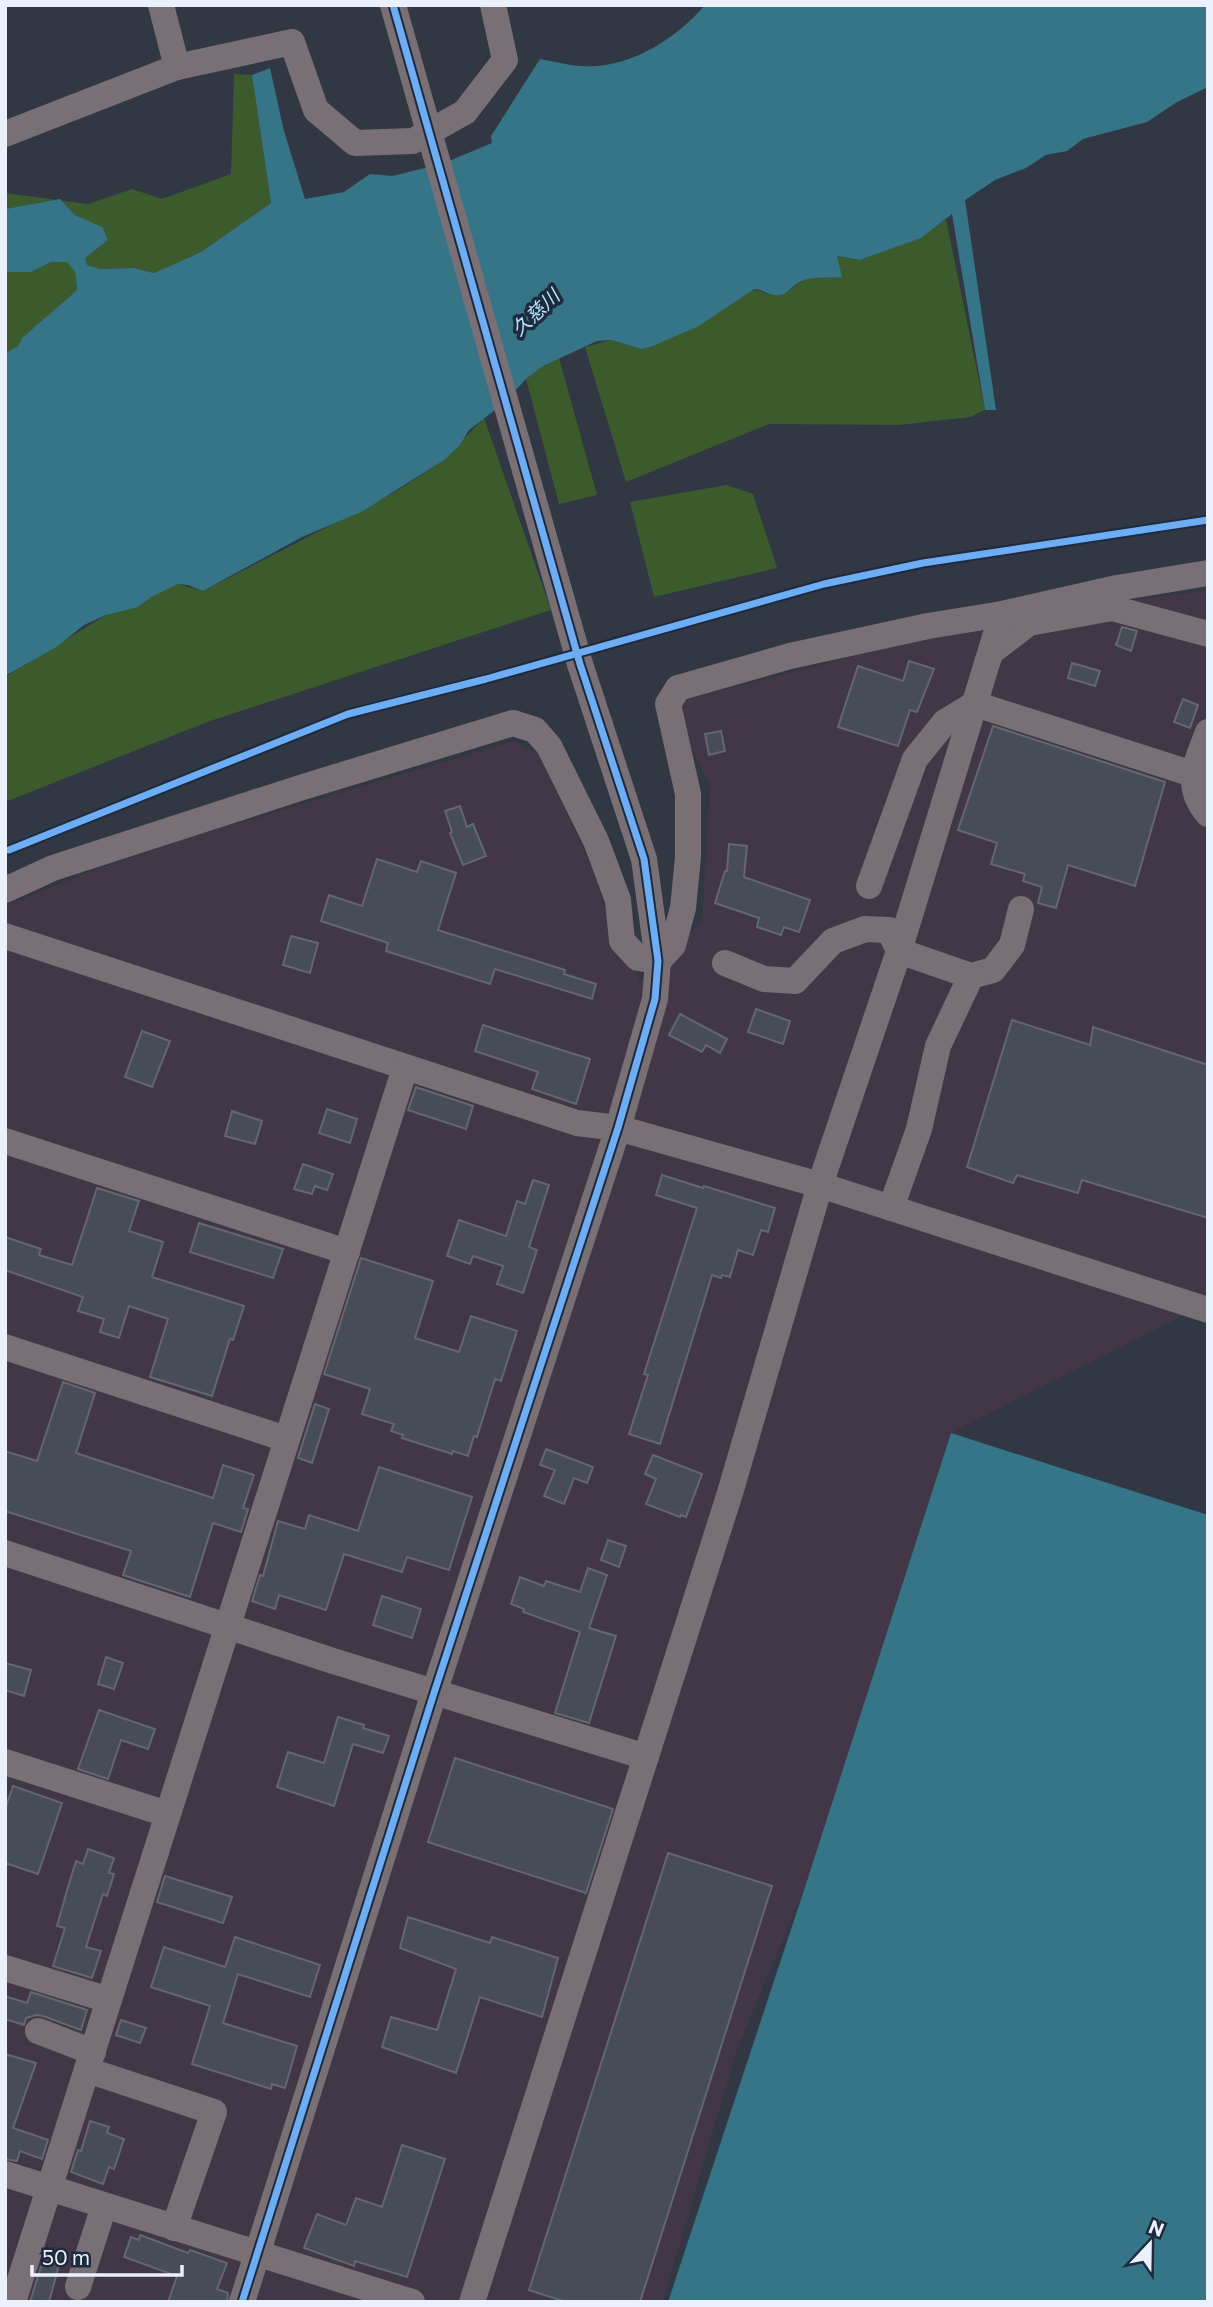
<svg xmlns="http://www.w3.org/2000/svg" width="1213" height="2307" viewBox="0 0 1213 2307" font-family="Commissioner,'Noto Sans JP',sans-serif">
<style>
.industrial{fill:#413746}
.green{fill:#3c5b2d}
.water{fill:#357587}
.building{fill:#474c56;stroke:#626771;stroke-width:2}
.lines{fill:none;stroke-linecap:round;stroke-linejoin:round}
.path{stroke:#726d73;stroke-width:3.5;stroke-dasharray:5 5;stroke-linecap:butt}
.minor{stroke:#797075;stroke-width:26}
.minor-bridge{stroke:#797075;stroke-width:26}
.cycleway-casing{stroke:#202a3f;stroke-width:11}
.cycleway{stroke:#6dadf4;stroke-width:7}
.labels{text-anchor:middle;dominant-baseline:central;stroke-width:7;stroke-linejoin:round;paint-order:stroke}
.water-label{font-size:19px;font-style:italic;fill:#b2ebfc;stroke:#202a3f}
</style>
<rect width="100%" height="100%" fill="#313743"/>
<path class="industrial" d="M1208,591v712l-257,130 -145,451 -69,166 -74,252h-658v-1396l76,-31 103,-36 330,-98 25,13 39,83 62,144 62,-60 8,-135 -42,-82 225,-58 243,-47z"/>
<g class="green">
<path d="M234,74l18,1 19,128 -70,49 -47,21 -20,-5 -34,1 -13,-4 -3,-7 24,-18 -6,-12 -27,-13 -15,-16 -55,10v-16l83,11 44,-15 30,10 69,-25z"/>
<path d="M946,219l39,191 -15,7 -71,8 -130,-1 -143,58 -41,-135 26,-7 30,9 113,-60c7,2 15,6 22,6 15,0 21,-16 36,-17 10,-1 19,1 29,-1l-5,-21 24,4 60,-22z"/>
<path d="M51,262h16l8,10 2,18 -55,48 -4,8 -13,9v-83h26z"/>
<path d="M559,358l38,137 -38,9 -33,-125 17,-13z"/>
<path d="M484,418l67,192 -341,111 -205,81v-125l101,-62 72,-31 25,7 192,-99 34,-22 24,-20z"/>
<path d="M726,485l27,9 24,74 -123,29 -24,-95z"/>
</g>
<g class="water">
<path d="M705,5h503v82l-31,15 -30,20 -64,17 -16,12 -21,4 -20,13 -31,12 -30,20 31,210h-11l-33,-196 -31,24 -61,22 -23,-4 5,21c-14,2 -32,-2 -44,6 -8,5 -12,14 -24,12 -7,-1 -12,-6 -20,-6l-57,38 -47,20 -9,2 -30,-9 -14,1 -54,25 -17,13 -23,25 -34,26 -9,15 -16,15 -81,51 -61,26 -99,54 -15,-6 -10,-1 -27,13 -13,10 -32,8 -22,10 -26,21 -53,30v-322l13,-8 4,-8 55,-48 -2,-18 -8,-10h-16l-20,10h-26v-63l55,-10 15,16 27,12 6,13 -23,18 2,7 13,4 34,-1 20,5 47,-21 70,-49 -19,-128 18,-7 14,63 21,68 39,-7 26,-18 23,2 51,-13 48,-20 -1,-7 49,-77c14,2 29,7 43,7 46,3 93,-27 122,-61z"/>
<path d="M951,1433l257,82v787h-540l138,-418z"/>
</g>
<g class="building">
<path d="M1122,627l15,4 -6,20 -15,-6z"/>
<path d="M909,661l25,8 -17,43 -7,-2 -12,36 -60,-19 20,-61 45,15z"/>
<path d="M1072,663l28,8 -5,15 -27,-8z"/>
<path d="M1183,699l15,6 -8,23 -16,-6z"/>
<path d="M993,726l172,56 -30,104 -67,-21 -12,43 -18,-5 4,-16 -19,-6 2,-7 -34,-10 6,-21 -39,-13z"/>
<path d="M721,731l4,20 -16,4 -4,-21z"/>
<path d="M460,806l7,21 6,-3 13,32 -23,9 -13,-32 2,-1 -7,-21z"/>
<path d="M729,844l18,2 -3,31 66,23 -11,32 -15,-5 -3,8 -24,-8 2,-9 -44,-15 10,-32h2z"/>
<path d="M377,859l40,13 4,-11 35,12 -18,57 127,40 -1,4 32,10 -4,15 -97,-30 -5,15 -104,-33 2,-8 -67,-22 8,-26 33,11z"/>
<path d="M291,936l27,7 -8,30 -27,-8z"/>
<path d="M756,1009l34,12 -7,23 -35,-12z"/>
<path d="M680,1014l47,25 -7,14 -14,-8 -4,7 -33,-17z"/>
<path d="M1012,1020l78,25 3,-18 115,38v153l-126,-38 -4,13 -61,-18 -4,8 -46,-16z"/>
<path d="M483,1025l107,34 -14,45 -44,-15 6,-17 -63,-21z"/>
<path d="M142,1031l28,10 -18,46 -27,-10z"/>
<path d="M416,1087l57,19 -7,23 -58,-19z"/>
<path d="M327,1109l30,10 -7,24 -31,-10z"/>
<path d="M232,1111l30,10 -7,23 -30,-8z"/>
<path d="M303,1164l30,10 -6,16 -12,-4 -3,8 -18,-5z"/>
<path d="M662,1175l41,13 1,-2 71,22 -7,24 -7,-2 -8,25 -15,-5 -8,27 -8,-2 -1,3 -9,-3 -52,169 -31,-10 19,-59 -4,-1 53,-166 -41,-13z"/>
<path d="M533,1180l16,5 -20,62 8,3 -14,43 -26,-9 6,-18 -30,-10 -3,8 -23,-8 12,-36 47,16 11,-35 8,3z"/>
<path d="M97,1188l42,13 -10,30 34,11 -11,35 92,29 -11,34 -3,-1 -18,57 -62,-19 18,-58 -39,-13 -10,32 -19,-6 4,-13 -26,-8 5,-14 -78,-27v-33l36,12 -2,6 33,10z"/>
<path d="M199,1223l84,26 -10,29 -83,-26z"/>
<path d="M361,1258l72,23 -18,57 44,14 12,-36 46,15 -16,50 -6,-2 -18,58 -3,-1 -6,20 -15,-5 -1,3 -50,-16 1,-3 -12,-4 3,-7 -32,-10 8,-25 -46,-15z"/>
<path d="M63,1382l32,11 -19,60 137,45 10,-33 31,10 -11,33 5,1 -7,23 -28,-9 -23,74 -67,-22 8,-24 -126,-40v-60l32,10z"/>
<path d="M315,1404l14,5 -17,54 -14,-5z"/>
<path d="M546,1449l47,18 -6,16 -13,-5 -10,26 -20,-8 11,-26 -15,-5z"/>
<path d="M653,1455l49,19 -16,43 -5,-2 -1,2 -34,-13 10,-25 -11,-5z"/>
<path d="M379,1467l93,30 -23,73 -42,-13 -5,15 -58,-18 -18,56 -47,-15 -4,14 -23,-8 8,-26 3,1 15,-55 27,8 4,-14 49,16z"/>
<path d="M608,1540l18,6 -7,21 -18,-7z"/>
<path d="M588,1568l19,7 -18,53 27,8 -27,87 -34,-10 25,-81 -57,-20 1,-3 -13,-5 9,-27 24,9 2,-5 34,11z"/>
<path d="M382,1596l39,13 -9,29 -39,-13z"/>
<path d="M106,1657l17,6 -9,26 -16,-5z"/>
<path d="M5,1663l26,7 -7,26 -19,-6z"/>
<path d="M99,1710l56,19 -7,20 -27,-9 -13,39 -30,-10z"/>
<path d="M338,1717l26,8 -1,3 26,8 -6,17 -30,-9 -19,62 -57,-19 11,-35 36,11z"/>
<path d="M455,1758l158,51 -27,84 -158,-51z"/>
<path d="M13,1786l49,17 -24,71 -33,-11v-53z"/>
<path d="M88,1849l26,9 -5,15 5,1 -7,22 -4,-2 -17,53 15,4 -9,27 -39,-12 12,-38 -8,-2 11,-39 8,-26 7,3z"/>
<path d="M668,1853l104,33 -132,416h-74l-37,-12z"/>
<path d="M165,1876l67,21 -9,26 -66,-21z"/>
<path d="M408,1917l82,26 2,-6 66,21 -16,59 -62,-20 -24,76 -74,-26 9,-30 46,13 19,-61 -56,-21z"/>
<path d="M235,1937l85,28 -10,32 -72,-23 -15,49 74,23 -12,42 -13,-4 -1,5 -79,-25 18,-58 -59,-19 13,-40 61,20z"/>
<path d="M31,1992l56,18 -6,20 -38,-14 -7,-1 -10,3 -2,7 -19,-6v-23l22,7z"/>
<path d="M121,2020l25,8 -6,15 -24,-8z"/>
<path d="M5,2054l31,9 -23,65 35,12 -6,19 -22,-8 -3,10 -12,-2z"/>
<path d="M90,2121l19,6 -2,6 17,6 -10,30 -5,-2 -6,17 -32,-12 7,-22 3,1z"/>
<path d="M402,2145l43,14 -38,118 -52,-16 -1,5 -50,-18 13,-34 29,11 10,-27 26,9z"/>
<path d="M140,2235l48,18 2,-3 37,13 -10,26 11,4 -1,9h-59l9,-26 -53,-19 7,-20 8,3z"/>
<path d="M43,2260l16,5 -10,37h-19z"/>
</g>
<g class="lines">
<g class="path">
<path d="M598,648l226,-64 99,-21 285,-43"/>
<path d="M9,850l339,-136 208,-55"/>
</g>
<g class="minor">
<path d="M177,67l115,-25 24,68 39,33 58,-2 52,-29 40,-52 -12,-55"/>
<path d="M5,134l172,-67 -16,-62"/>
<path d="M991,652l38,-29 83,-15 96,26"/>
<path d="M1208,732c-11,30 -25,53 0,82"/>
<path d="M869,886l46,-127 30,-37 30,-18 233,75"/>
<path d="M5,890l48,-22 250,-81 210,-64 22,7 14,16 47,95 22,59 4,41 16,17 20,3 15,-16 10,-37 5,-51v-63l-20,-90 10,-16 112,-32 138,-30 74,-12 115,-26 91,-15"/>
<path d="M5,936l572,187 41,5 202,57 388,125"/>
<path d="M725,963l39,16 31,2 38,-40 32,-12 24,1 10,21 72,25 22,-6 19,-25 9,-36"/>
<path d="M5,1141l342,111"/>
<path d="M891,1208l28,-79 19,-83 33,-70"/>
<path d="M5,1347l281,92"/>
<path d="M5,1553l328,108 313,96"/>
<path d="M5,1762l162,52"/>
<path d="M5,1968l104,32"/>
<path d="M38,2031l55,21"/>
<path d="M87,2070l127,42 -40,116"/>
<path d="M5,2174l407,128"/>
<path d="M78,2287l26,-81"/>
<path d="M13,2302l392,-1234"/>
<path d="M242,2302l192,-609 184,-565 37,-129 3,-38 -14,-102 -64,-195"/>
<path d="M472,2302l258,-809 90,-308 79,-234 103,-337"/>
</g>
<path class="minor-bridge" d="M393,5l187,659"/>
<defs>
<g id="cycleway">
<path d="M9,850l339,-136 138,-35 338,-95 99,-21 285,-43"/>
<path d="M242,2302l192,-609 184,-565 37,-129 3,-38 -14,-102 -64,-195 -187,-659"/>
</g>
</defs>
<use href="#cycleway" class="cycleway-casing"/>
<use href="#cycleway" class="cycleway"/>
</g>
<g class="labels">
<g class="water-label">
<text transform="translate(535 312) rotate(-43)">久慈川</text>
</g>
</g>
<rect width="1213" height="2307" fill="none" stroke="#ebf1fc" stroke-width="14"/>
<g transform="translate(1150 2244) rotate(22)" stroke="#202a3f" stroke-width="5" paint-order="stroke">
<path d="M0-5L12 26L0 18L-12 26Z" fill="#ebf1fc"/>
<text y="-10" font-size="19" font-weight="bold" text-anchor="middle" fill="#ebf1fc">N</text>
</g>
<path d="M32 2265v10h150v-10" fill="none" stroke="#ebf1fc" stroke-width="3.5"/>
<text x="42" y="2265" font-size="21" fill="#ebf1fc" stroke="#202a3f" stroke-width="5" paint-order="stroke">50 m</text>
</svg>
